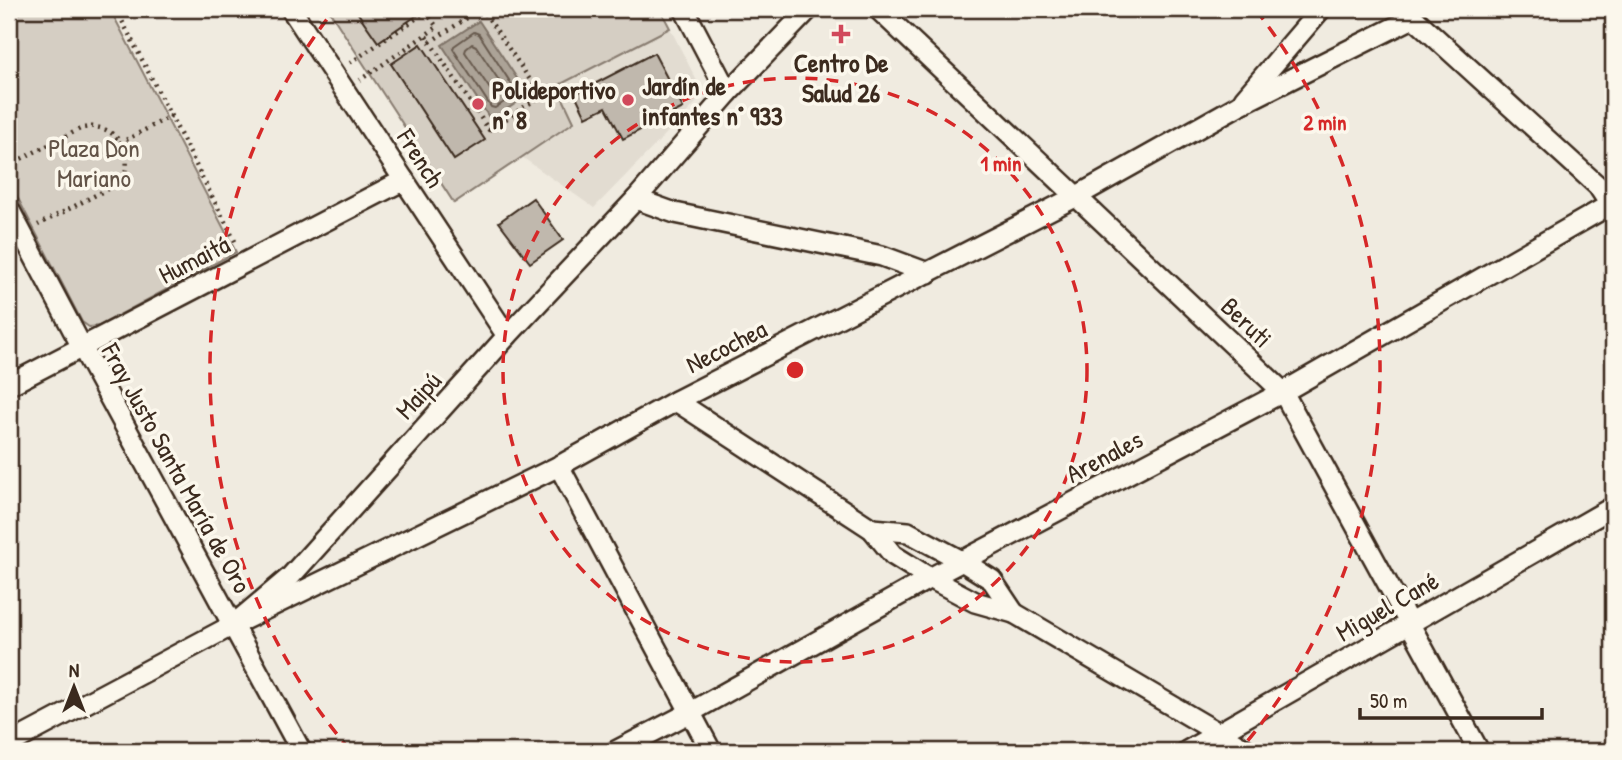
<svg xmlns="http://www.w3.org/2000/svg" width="1622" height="760" viewBox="0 0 1622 760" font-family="'Patrick Hand',sans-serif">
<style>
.built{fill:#e2dcd1}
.green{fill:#d5cec3;stroke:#887c70;stroke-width:2}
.water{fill:#aca397;stroke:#7f7367;stroke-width:2}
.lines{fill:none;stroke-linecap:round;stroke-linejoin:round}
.shore{stroke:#685a4e;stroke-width:2}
.building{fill:#c0b8ad;stroke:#3b2a1e;stroke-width:2}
.street-casing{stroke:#3b2a1e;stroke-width:24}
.path{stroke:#3b2a1e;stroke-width:4.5;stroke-dasharray:2 5;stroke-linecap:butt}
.street{stroke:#fbf7ec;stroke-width:19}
.ring{fill:none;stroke:#d62828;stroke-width:3.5;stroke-dasharray:12 9}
.poi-dot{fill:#d1495b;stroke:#fbf7ec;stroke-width:2.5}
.labels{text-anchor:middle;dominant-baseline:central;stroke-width:7;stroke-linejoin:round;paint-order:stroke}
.poi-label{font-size:26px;font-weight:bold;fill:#3b2a1e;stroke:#fbf7ec;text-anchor:start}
.park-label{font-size:26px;fill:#625347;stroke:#fbf7ec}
.street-label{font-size:26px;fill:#3b2a1e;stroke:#fbf7ec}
.centre{fill:#d62828;stroke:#fbf7ec;stroke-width:3.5}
.ring-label{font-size:21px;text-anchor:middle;font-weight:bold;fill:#d62828;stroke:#fbf7ec;stroke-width:7;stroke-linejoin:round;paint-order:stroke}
</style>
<rect width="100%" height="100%" fill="#f0ebe0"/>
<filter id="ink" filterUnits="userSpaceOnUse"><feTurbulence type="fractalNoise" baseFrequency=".0143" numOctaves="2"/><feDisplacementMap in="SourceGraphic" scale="14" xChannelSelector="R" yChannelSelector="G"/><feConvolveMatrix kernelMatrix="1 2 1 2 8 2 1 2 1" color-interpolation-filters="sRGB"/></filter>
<g filter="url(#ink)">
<path class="built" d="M670,28l29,57 -2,17 -103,106 -72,-51 51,-35 -17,-35z"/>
<g class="green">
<path d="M28,9h82l126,243 -137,74 -10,1 -7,-5 -73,-141v-163z"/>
<path d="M328,9h332l10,19 -113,58 17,36 -120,81z"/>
</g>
<path class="water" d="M479,21l49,74 -37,25 -49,-75z"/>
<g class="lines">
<g class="shore">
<path d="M474,32l5,2 37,57 -1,4 -20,13 -4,-1 -38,-58 1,-3z"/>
<path d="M472,44l4,2 28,42v4l-6,4 -4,-1 -29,-43 1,-3z"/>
</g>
</g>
<g class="building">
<path d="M355,9h56l5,7 -38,26z"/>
<path d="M421,44l64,96 -31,20 -63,-96z"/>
<path d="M654,53l29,55 -60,31 -17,-32 -20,10 -11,-23z"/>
<path d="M533,198l30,42 -33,23 -31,-41z"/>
</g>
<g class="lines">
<defs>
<g id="street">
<path d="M291,9l216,327"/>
<path d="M684,9l44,84"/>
<path d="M878,9l405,383 196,359"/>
<path d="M1404,9l194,177 15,23"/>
<path d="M1244,99l77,-90"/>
<path d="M636,199l39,14 207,43 46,17"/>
<path d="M9,209l73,138 219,404"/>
<path d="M9,385l395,-205"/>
<path d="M676,401l196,128 21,26 37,23 45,24 39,11 235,138"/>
<path d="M559,466l152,285"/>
<path d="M872,529l36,3 54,29 30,19 22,33"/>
<path d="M233,625l326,-159 117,-65 401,-205 162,-91 174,-87"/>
<path d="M9,744l224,-119 57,-48 217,-241 129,-137 92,-106 81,-84"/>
<path d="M616,751l75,-39 239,-134 353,-186 330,-189"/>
<path d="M1187,751l426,-244"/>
</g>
</defs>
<use href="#street" class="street-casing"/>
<g class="path">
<path d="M116,9l121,236"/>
<path d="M414,9l5,7"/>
<path d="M426,36l63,94 52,-34 -59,-87"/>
<path d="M430,42l51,-33"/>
<path d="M350,63l76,-51 11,15 -77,53"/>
<path d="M120,143l51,-27"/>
<path d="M9,165l73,-37c4,0 8,-2 12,-1 22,1 38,25 31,46 -1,2 -5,9 -6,10l-81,42"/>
</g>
<use href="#street" class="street"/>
</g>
</g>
<g class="ring">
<circle cx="795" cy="370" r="292"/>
<path d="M350 750A585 585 0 0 1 334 10M1256 10A585 585 0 0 1 1240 750"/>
</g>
<g class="poi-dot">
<path d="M837.5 23.5h7v7h7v7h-7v7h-7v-7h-7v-7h7z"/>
<circle cx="628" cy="100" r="7"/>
<circle cx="478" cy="104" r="7"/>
</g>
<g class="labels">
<g class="poi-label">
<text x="841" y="62" text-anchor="middle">Centro De<tspan x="841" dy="30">Salud 26</tspan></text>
<text x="642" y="85">Jardín de<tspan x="642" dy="30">infantes n° 933</tspan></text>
<text x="492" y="89">Polideportivo<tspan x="492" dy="30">n° 8</tspan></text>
</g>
<g class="park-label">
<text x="94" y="147">Plaza Don<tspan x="94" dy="30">Mariano</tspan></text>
</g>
<g class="street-label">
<text transform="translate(421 158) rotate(57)">French</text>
<text transform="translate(194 259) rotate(-27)">Humaitá</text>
<text transform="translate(1247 322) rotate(44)">Beruti</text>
<text transform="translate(726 346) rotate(-27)">Necochea</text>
<text transform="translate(418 395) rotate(-48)">Maipú</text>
<text transform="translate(1104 456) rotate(-28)">Arenales</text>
<text transform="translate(177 468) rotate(61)">Fray Justo Santa María de Oro</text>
<text transform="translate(1387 606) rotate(-30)">Miguel Cané</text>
</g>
</g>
<circle cx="795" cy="370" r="10" class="centre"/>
<g class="ring-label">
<text x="1325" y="130">2 min</text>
<text x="1001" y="171">1 min</text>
</g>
<rect width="1622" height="760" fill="none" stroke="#fbf7ec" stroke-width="35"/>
<rect x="18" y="18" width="1587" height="725" fill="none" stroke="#3b2a1e" stroke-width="2.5" filter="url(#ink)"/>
<g transform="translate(74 687)" stroke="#fbf7ec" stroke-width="5" paint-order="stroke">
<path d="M0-5L12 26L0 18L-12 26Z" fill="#3b2a1e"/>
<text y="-10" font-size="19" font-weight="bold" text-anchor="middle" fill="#3b2a1e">N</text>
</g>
<path d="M1360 708v10h182v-10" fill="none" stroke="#3b2a1e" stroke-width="3.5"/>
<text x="1370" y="708" font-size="21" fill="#3b2a1e" stroke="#fbf7ec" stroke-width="5" paint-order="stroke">50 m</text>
</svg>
